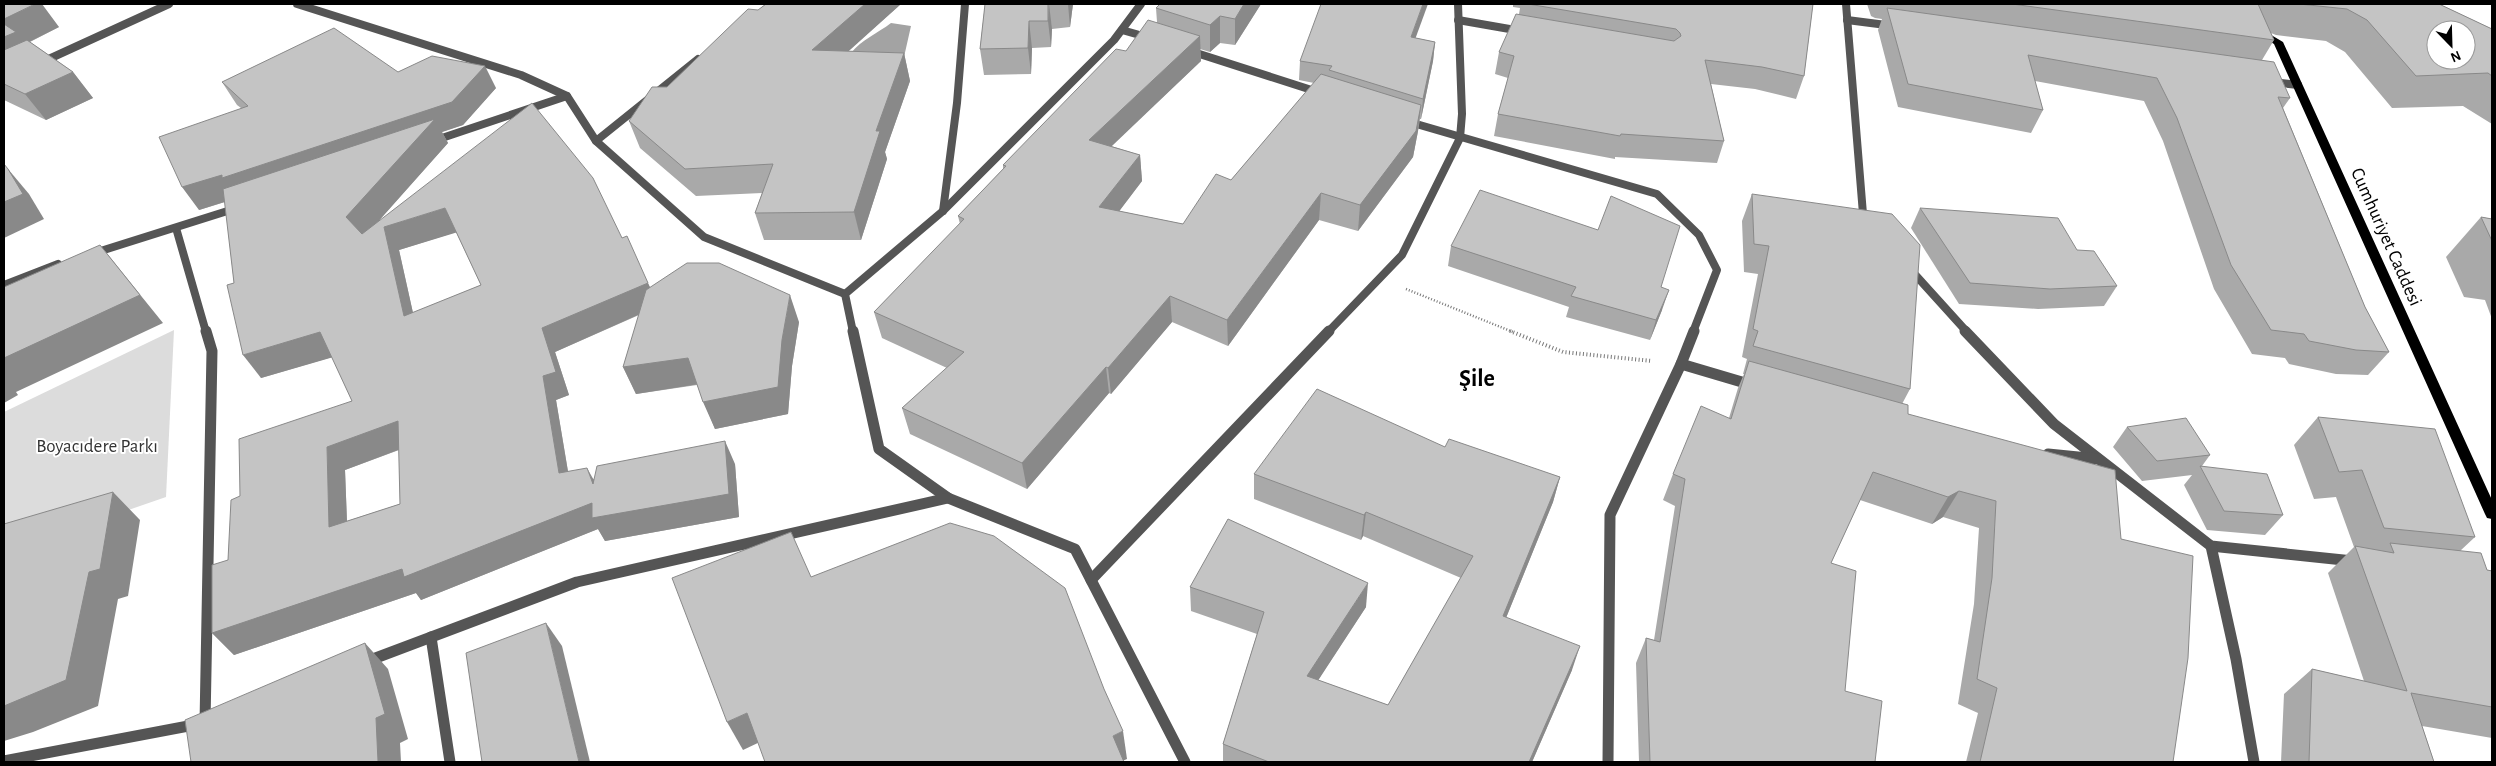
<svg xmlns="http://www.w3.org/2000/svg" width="2496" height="766" viewBox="0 0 2496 766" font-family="'Alegreya Sans',sans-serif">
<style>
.green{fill:#dcdcdc}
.water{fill:#a3a3a3}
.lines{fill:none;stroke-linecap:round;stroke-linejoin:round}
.path-far1{stroke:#777;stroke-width:2.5;stroke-dasharray:1 2;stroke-linecap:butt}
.path{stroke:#777;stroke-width:4;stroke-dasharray:1 2.5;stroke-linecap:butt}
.service{stroke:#555;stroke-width:8}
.minor-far1{stroke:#555;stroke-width:8}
.minor{stroke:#555;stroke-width:11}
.primary{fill:#000;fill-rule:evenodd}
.wall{fill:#a9a9a9;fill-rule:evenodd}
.shaded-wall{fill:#898989}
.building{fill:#c4c4c4;stroke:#898989;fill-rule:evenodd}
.labels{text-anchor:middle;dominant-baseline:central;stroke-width:4;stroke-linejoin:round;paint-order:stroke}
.street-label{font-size:19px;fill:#000;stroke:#fff}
.park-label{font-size:19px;fill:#333;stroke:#fff}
.district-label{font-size:24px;font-weight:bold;fill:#000;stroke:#fff}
</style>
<rect width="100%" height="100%" fill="#fff"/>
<path class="green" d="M174,330l-8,167 -162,56v-141z"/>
<path class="water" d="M891,23l20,3 -7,31 -53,-4c10,-13 27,-20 40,-30z"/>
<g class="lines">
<path class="path-far1" d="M1406,289l107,43"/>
<path class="path" d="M1510,331l53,21 89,9"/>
<path class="service" d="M1458,20l63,11"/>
<g class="minor-far1">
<path d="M297,4l224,71 46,21 29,45 108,96 141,57"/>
<path d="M1846,4l17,210 5,6"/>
<path d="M1847,20l47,6"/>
<path d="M1122,30l28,8"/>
<path d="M1187,50l134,43"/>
<path d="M40,63l129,-59"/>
<path d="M2272,82l26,3"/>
<path d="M1406,121l251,73 42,41 18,35 -24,62"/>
<path d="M433,141l134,-45"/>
<path d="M596,141l102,-82"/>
<path d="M943,211l14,-108 8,-99"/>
<path d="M176,228l30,104"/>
<path d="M91,254l146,-46"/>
<path d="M1910,269l57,63"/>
<path d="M4,285l54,-21"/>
<path d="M853,332l-8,-38 98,-83 171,-171 27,-36"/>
<path d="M1328,332l74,-77 58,-117 2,-24 -4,-110"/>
</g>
<g class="minor">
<path d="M853,331l26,118 69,49 127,51 110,213"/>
<path d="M1965,331l89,93 157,122 142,15"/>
<path d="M1681,364l71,21"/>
<path d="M2048,454l50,5"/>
<path d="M2211,546l25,113 18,103"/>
<path d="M1091,580l238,-249"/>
<path d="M431,637l19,125"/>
<path d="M365,662l212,-80 371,-84"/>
<path d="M205,723l7,-372 -6,-20"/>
<path d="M4,761l195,-37"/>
<path d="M1608,762l2,-247 71,-151 13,-33"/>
</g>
<path class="primary" d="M2261,29l22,13 209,458v19l-5,-1 -2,-4 -211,-470 -16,-10v-4z"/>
</g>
<g class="wall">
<path d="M4,4l55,23 -29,15 43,30 20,26 -47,22 -42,-20z"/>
<path d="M766,4h135l-53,47 56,2 6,28 -25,71 2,7 -26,81h-97l-9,-27 7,-20 -66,3 -56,-48 -11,-27 38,-34z"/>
<path d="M985,4h88l-3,23 -18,2 -1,18 -19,1 -1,26 -47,1 -4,-26z"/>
<path d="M1261,4l-26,41 -15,-2 -10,9 -10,-3 1,12 -90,85 29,9 2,26 -23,30 64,13 48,-44 83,-97 -15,-3 1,-19 116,-23 19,4 -2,19 -12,58h-1l-2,12 -5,26 -55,74 -39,-11 -91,126 -56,-24 -61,72 -2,-1 -82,96 -117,-55 -8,-26 45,-40 -65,-30 -8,-26 86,-88 -2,-8 45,-47v-4l154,-143 -1,-14z"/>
<path d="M1513,4h300l-9,72 -8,23 -41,-10 -44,-5 13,57 -7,22 -102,-6v2l-121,-23 4,-22 10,-36 -13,-4 4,-22 20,-38 1,-6 -7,-1z"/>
<path d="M1867,4h572l53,25v95l-29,-18 -71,2 -47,-56 -19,-11 -50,-6 -5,-2 3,7 -12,20 28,38 -7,10 82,199 24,45 -21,23 -32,-1 -47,-10 -4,-6 -33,-4 -38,-65 -51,-148 -19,-40 -109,-20 8,29 -12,23 -133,-26 -20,-77 4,-11 -7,-1 -4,-2z"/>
<path d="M398,72l98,16 -33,37 -21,7 6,11 -69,77 243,18 28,49 149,35 -7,44 -4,48 -73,15 -18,-44 -61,9 -13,-27 16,-52 -84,37 14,43 -13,5 12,71 26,8 141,-15 4,53 -134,24 -7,-12 -177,71 -5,-7 -182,62 -22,-22 16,-73 12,-64 112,-95 -20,-44 -71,21 -27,-95 -9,-81 -26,8 42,-102 -4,-3 -15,-23zM456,232l25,53 -68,28 -14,-63zM399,450l1,54 -53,17 -2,-51z"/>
<path d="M1752,194l158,195 -8,15 6,10 213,125 52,223h-207l12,-49 -20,-9 16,-100 5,-76 -36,-11 -11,7 -72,-24 -29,63 14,128 30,71h-236l-3,-99 10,-25 8,2 21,-134 -12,-6 10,-26 56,-56 9,-30 6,-14h-1l4,-15 -5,-2 16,-83 -14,-2 -2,-51z"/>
<path d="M1920,208l157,42 40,36 -13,20 -66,3 -79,-5 -48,-76z"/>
<path d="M2481,217l11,2v100l-7,-19 -21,-3 -18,-40z"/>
<path d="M1451,246l210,41 1,23 -12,30 -84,-23 3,-10 -121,-41z"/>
<path d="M2318,417l157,120 -15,14 27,19 5,1v167l-70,-12 12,36h-153l3,-68 28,-25 52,12 -36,-108 26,-26 -18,-50 -22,2 -20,-54z"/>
<path d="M2127,427l83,28 -8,11 81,49 -18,20 -58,-5 -23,-45 8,-10 -50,6 -29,-34z"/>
<path d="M1445,447l115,30 -7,25 -47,116 66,52 -40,92h-309v-18l34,-110 -66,-23 -1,-24 176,20 -48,73 70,25 73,-127 -98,-42 -2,4 -107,-41v-25z"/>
</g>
<g class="shaded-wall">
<path d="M35,4h7l17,23 -34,17 -21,29v-54z"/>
<path d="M865,4h36l-81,73 -8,-27z"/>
<path d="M1049,4l3,25 -1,18 -3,-26z"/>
<path d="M1068,4h5l-3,23z"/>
<path d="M1244,4h17l-26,41v-26z"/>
<path d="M1423,4h5l-19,52 2,-19z"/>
<path d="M1220,16v27l-10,9v-27z"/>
<path d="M1029,21l3,27 -1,26 -3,-26z"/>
<path d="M1200,36l1,25 -110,105 -2,-26z"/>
<path d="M1435,42l-2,19 -12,58 2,-20z"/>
<path d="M904,53l6,28 -25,71 2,7 -26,81 -7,-28 22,-81z"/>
<path d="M485,66l11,22 -33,37 -21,7 6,11 -87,98 -124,-43 -38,12 -17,-23z"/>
<path d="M73,72l20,26 -47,22 -21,-26z"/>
<path d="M1421,105l-3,26 -5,26 -55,74 2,-26z"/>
<path d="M1140,155l2,26 -40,53 -3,-27z"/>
<path d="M8,169l21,25 15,25 -40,19v-36z"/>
<path d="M1321,193l-2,27 -91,126 -1,-26z"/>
<path d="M445,208l13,24 -59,18 20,90 -15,-24 -20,-89z"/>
<path d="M100,245l63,78 -147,69 2,3 -14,8v-45z"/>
<path d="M648,283l10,23 -103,46 14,43 -13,5 16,96 -13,-23 -16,-97 -1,-48z"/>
<path d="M1669,290l-7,20 -12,30 6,-20z"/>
<path d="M790,295l9,27 -7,44 -4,48 -73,15 -12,-27 79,-62z"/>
<path d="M1170,296l2,26 -61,72 -3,-26z"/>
<path d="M320,332l17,24 -76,22 -18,-23z"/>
<path d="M688,358l11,26 -63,10 -13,-27z"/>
<path d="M1106,367l3,26 -82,96 -5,-26z"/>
<path d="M398,421l16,23 -69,26 3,80 -19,-23 -2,-80z"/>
<path d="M725,441l10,23 4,53 -134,24 -7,-12 -177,71 -5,-7 -182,62 -22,-22z"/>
<path d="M587,468l13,23 -7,-7z"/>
<path d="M1560,477l-7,25 -56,138 6,-24z"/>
<path d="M1959,491l-16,26 -11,7 16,-27z"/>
<path d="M113,492l27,28 -12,76 -10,3 -20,107 -65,26 -29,9v-35l85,-134z"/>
<path d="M1366,512l-3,24 -2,4 3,-25z"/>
<path d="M1368,583l-2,24 -60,92 1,-23z"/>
<path d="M546,623l16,23 28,116h-11z"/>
<path d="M365,643l23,26 20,70 -8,4 1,19h-23z"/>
<path d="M1580,646l-8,24 -40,92h-3z"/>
<path d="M747,713l15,28 -19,9 -16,-28z"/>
<path d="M1123,731l4,28 -7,3 -7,-26z"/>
</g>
<g class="building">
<path d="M4,4h31l-31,15z"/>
<path d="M766,4h99l-53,46 92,3 -28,78h4l-26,81 -99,1 18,-49 -88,5 -56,-48 23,-34h15l81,-78 10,1z"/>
<path d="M985,4h63v17h-19l-1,27 -48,1z"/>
<path d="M1160,4h84l-9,15 -15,-3 -10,9 -54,-17z"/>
<path d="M1321,4h102l-12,33 24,5 -12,57 -94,-29 3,-4 -32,-5z"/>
<path d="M1528,4h285l-9,72 -42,-9 -57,-7 19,81 -103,-7 -1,2 -122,-22 16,-58 -15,-4 17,-38 158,27 7,-5 -1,-3 -4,-4z"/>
<path d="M2012,4h246l16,36z"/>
<path d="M2299,4h140l53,25v47l-4,-3 -72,3 -49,-56 -20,-11zM2436,30h30v30h-30z"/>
<path d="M1887,8l387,54 16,36 -12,-1 87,210 24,45 -33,-2 -47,-9 -5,-7 -33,-4 -40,-65 -54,-147 -20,-40 -129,-23 15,55 -135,-26z"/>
<path d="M1148,20l52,16 -111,104 51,15 -41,52 84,17 33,-50 15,6 90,-106 100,31 -5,26 -56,74 -39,-12 -94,127 -57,-24 -62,72 -2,-1 -84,96 -120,-55 62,-56 -90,-40 90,-93 -6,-3 48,-50 -3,-1 113,-116 10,2z"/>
<path d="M4,24l12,8 -12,5z"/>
<path d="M334,28l64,44 34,-16 53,10 -33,36 -230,76v-3l-40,12 -23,-50 89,-31 -26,-24z"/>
<path d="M27,40l46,32 -48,22 -21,-10v-34z"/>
<path d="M532,103l61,75 29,60 5,-2 21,47 -106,45 14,44 -13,4 16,97 28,-5 6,16 4,-18 128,-25 4,53 -137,24v-15l-188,74 -2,-8 -190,64v-68l16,-5 3,-60 9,-4 -1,-57 113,-38 -32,-69 -77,23 -16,-70 7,-2 -11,-94 212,-70 -89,98 16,17zM445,208l36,77 -77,31 -20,-89zM398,421l2,83 -71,23 -2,-80z"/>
<path d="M4,164l4,5 15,25 -19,8z"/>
<path d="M1480,190l118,40 13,-34 69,30 -19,61 8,3 -13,30 -85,-24 5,-9 -125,-41z"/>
<path d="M1752,194l140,20 28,31 -10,144 -157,-43 5,-15 -5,-2 16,-83 -15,-2z"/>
<path d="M1920,208l138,10 19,32 17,1 23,35 -67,3 -80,-6z"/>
<path d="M2481,217l11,2v22z"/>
<path d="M100,245l40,50 -136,63v-71z"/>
<path d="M687,263h32l71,32 -8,45 -4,47 -75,15 -15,-44 -65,9 23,-77z"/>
<path d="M1749,361l159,44v9l207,56 6,69 72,17 -5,102 -15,104h-193l17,-74 -20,-9 15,-101 4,-77 -37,-10 -11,6 -75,-25 -42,91 25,8 -11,120 37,10 -7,61h-225l-4,-124 14,4 25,-163 -12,-5 28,-68 30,13z"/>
<path d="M1317,389l128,58 4,-8 111,38 -57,139 77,30 -51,116h-260l-46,-18 41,-132 -74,-25 38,-68 140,64 -61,93 81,29 85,-149 -107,-44 -2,3 -110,-41z"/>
<path d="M2318,417l117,12 40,108 -91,-9 -22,-58 -23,2z"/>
<path d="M2186,418l24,37 -53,6 -30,-34z"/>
<path d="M2200,466l67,8 16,41 -59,-4z"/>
<path d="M113,492l-13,77 -11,3 -23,108 -62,26v-182z"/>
<path d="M950,523l44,13 71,52 39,101 19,42 -10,5 11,26h-359l-18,-49 -20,9 -55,-144 119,-46 20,45z"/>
<path d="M2390,543l91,10 6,17 5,1v136l-81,-14 23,69h-125l3,-93 95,22 -52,-145 39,7z"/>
<path d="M546,623l33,139h-97l-16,-109z"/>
<path d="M365,643l20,71 -9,4 2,44h-187l-6,-42z"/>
</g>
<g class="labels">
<g class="street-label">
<text transform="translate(2386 237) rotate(66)">Cumhuriyet Caddesi</text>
</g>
<g class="park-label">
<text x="97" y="446">Boyacıdere Parkı</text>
</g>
<g class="district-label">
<text x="1477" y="379">Şile</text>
</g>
</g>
<rect width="2496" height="766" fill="none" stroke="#000000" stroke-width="10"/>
<g transform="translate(2451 45) rotate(157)"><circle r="24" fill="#ffffff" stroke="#999999"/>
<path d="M0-4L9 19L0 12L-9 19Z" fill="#000000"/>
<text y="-8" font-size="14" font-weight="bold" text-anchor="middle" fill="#000000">N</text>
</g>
</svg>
